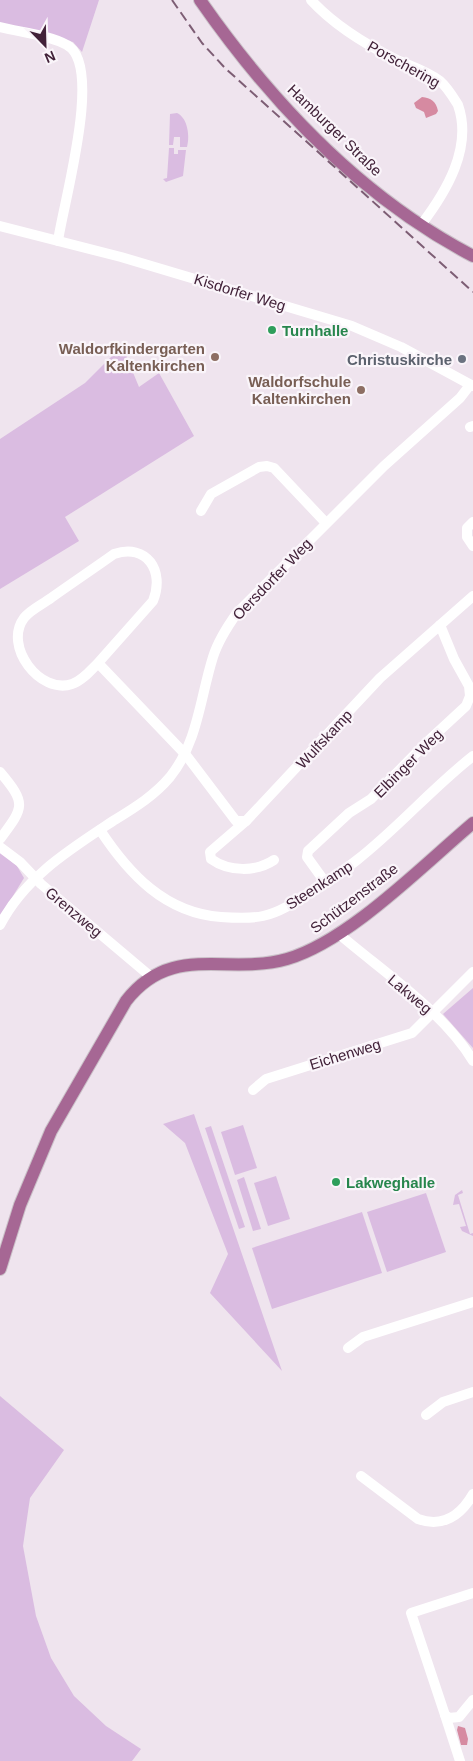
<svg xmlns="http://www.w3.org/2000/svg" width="473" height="1761" viewBox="0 0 473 1761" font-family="Helvetica,sans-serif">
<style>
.green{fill:#dabce1}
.water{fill:#d68aa1}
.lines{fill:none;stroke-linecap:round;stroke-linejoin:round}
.major-casing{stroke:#cac1c8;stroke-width:14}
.minor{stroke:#fff;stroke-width:10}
.major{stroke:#a66794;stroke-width:12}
.rail{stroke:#7d5d74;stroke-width:2;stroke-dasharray:10 5;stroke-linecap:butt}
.leisure-dot{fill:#2e9e5b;stroke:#faf5fa;stroke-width:2}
.education-dot{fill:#8d6e63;stroke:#faf5fa;stroke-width:2}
.worship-dot{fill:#6b7280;stroke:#faf5fa;stroke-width:2}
.labels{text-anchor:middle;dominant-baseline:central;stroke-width:4.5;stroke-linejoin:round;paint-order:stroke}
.street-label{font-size:15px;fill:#422239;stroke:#faf5fa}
.leisure-label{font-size:15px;font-weight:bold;fill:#27864d;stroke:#faf5fa;text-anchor:start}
.education-label{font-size:15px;font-weight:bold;fill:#785e54;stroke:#faf5fa;text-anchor:end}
.worship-label{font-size:15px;font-weight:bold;fill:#5b616d;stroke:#faf5fa;text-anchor:end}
</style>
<rect width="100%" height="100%" fill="#efe4ee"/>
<g class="green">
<path d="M0,0h99l-17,52 -9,-10 -73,-19z"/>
<path d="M177,113c11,5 13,24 10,34h-7v-10h-6l-1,8h-4l1,-31z"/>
<path d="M169,148h5v6h4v-4h8l-3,26 -17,6 -3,-3 4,-1z"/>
<path d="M122,346l17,41 20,-14 35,63 -129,81 14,24 -79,48v-150l85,-56z"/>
<path d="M0,852l17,14 7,12 -24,39z"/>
<path d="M473,988v60l-30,-34z"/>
<path d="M194,1114l88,257 -72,-78 18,-39 -43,-111 -22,-19z"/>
<path d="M243,1125l14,43 -22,7 -14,-43z"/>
<path d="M211,1126l34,101 -6,2 -34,-101z"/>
<path d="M276,1176l14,43 -22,7 -14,-43z"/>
<path d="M244,1177l17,52 -8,2 -16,-51z"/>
<path d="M462,1190l1,3 -5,2 12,39 3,-1v3l-11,-5 -2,-4 6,-1 -7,-22 -6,1 2,-10z"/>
<path d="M426,1193l20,59 -59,20 -20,-60z"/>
<path d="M362,1212l20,61 -110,36 -20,-61z"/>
<path d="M0,1396l64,54 -34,48 -7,48 13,70 15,42 23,38 32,30 35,23 -9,12h-132z"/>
</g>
<g class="water">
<path d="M422,97c9,1 14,4 16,14l-2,3 -10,4 -2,-6 -8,-4 -2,-5z"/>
<path d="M458,1726l7,2 3,11 -1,6h-6l-4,-15z"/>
</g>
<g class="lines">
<defs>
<g id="major">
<path d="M200,0c71,102 162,198 273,256"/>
<path d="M0,1269l20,-64 31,-74 75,-130c46,-59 100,-25 161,-42 62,-18 136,-94 186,-136"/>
</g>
</defs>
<use href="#major" class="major-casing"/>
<g class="minor">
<path d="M311,0c23,25 54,44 84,59 15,7 32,12 45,22 8,7 13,16 18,24 15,43 -12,87 -37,120"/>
<path d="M0,27c19,5 50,8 67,18 37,20 -4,159 -9,196"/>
<path d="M0,226l121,31 231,69 49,21 72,39"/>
<path d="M470,427l3,-1"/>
<path d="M201,511l10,-17 48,-27 8,-1 7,2 52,55"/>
<path d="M473,522l-6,6v9l6,9"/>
<path d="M98,663l55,-62c12,-30 -6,-58 -39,-47 -21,15 -42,29 -63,44 -8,6 -21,12 -27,20 -21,28 16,77 48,66 10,-3 19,-14 26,-21l88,92 50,66h10l134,-143 93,-82"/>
<path d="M0,772c27,32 24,35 0,67"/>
<path d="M246,821l-36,31 1,7c18,13 45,13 63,1"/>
<path d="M100,830c29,44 65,83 121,87 14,1 29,2 42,-1 18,-4 32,-14 47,-24 16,-10 32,-20 47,-32 41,-32 75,-72 116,-104"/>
<path d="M0,847l20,15 21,22 109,92"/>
<path d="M325,882l-18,-25 1,-6 41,-38 22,-14 55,-56 40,-37 4,-10 -1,-10 -15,-27 -14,-34"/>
<path d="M0,925c25,-48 69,-75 113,-104 21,-13 41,-25 57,-44 28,-35 30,-79 43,-120 5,-16 14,-30 24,-44l147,-147 76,-68 10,-13"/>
<path d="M339,934c43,37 105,78 134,127"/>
<path d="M253,1090l13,-11 146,-46 61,-61"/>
<path d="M348,1348l15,-11 110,-35"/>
<path d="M426,1415l17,-13 30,-10"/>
<path d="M361,1476l57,43c25,9 43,-4 55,-25"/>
<path d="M473,1593l-62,20 34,102 4,3 10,-1 14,-17"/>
<path d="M445,1715l15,46"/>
</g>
<use href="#major" class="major"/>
<path class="rail" d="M172,0l30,43 23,25 248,224"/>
</g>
<g class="leisure-dot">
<circle cx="272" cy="330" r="5"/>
<circle cx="336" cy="1182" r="5"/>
</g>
<g class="education-dot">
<circle cx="215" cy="357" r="5"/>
<circle cx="361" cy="390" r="5"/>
</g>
<circle class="worship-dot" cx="462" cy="359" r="5"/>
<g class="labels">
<g class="street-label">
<text transform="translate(404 64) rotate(29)">Porschering</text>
<text transform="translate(335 130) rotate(44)">Hamburger Straße</text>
<text transform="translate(240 292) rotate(17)">Kisdorfer Weg</text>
<text transform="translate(272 579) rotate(-46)">Oersdorfer Weg</text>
<text transform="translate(324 739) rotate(-47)">Wulfskamp</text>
<text transform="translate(408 763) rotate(-45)">Elbinger Weg</text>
<text transform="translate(319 885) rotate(-33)">Steenkamp</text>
<text transform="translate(354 898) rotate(-37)">Schützenstraße</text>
<text transform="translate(74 912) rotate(40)">Grenzweg</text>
<text transform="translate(410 994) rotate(40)">Lakweg</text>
<text transform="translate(345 1054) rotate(-17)">Eichenweg</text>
</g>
<g class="leisure-label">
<text x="282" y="330">Turnhalle</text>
<text x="346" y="1182">Lakweghalle</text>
</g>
<g class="education-label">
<text x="205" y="348">Waldorfkindergarten<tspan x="205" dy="17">Kaltenkirchen</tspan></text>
<text x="351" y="381">Waldorfschule<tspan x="351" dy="17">Kaltenkirchen</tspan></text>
</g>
<g class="worship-label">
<text x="452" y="359">Christuskirche</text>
</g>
</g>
<g transform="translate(45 45) rotate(157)" stroke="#faf5fa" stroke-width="4" paint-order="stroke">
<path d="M0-4L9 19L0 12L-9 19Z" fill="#422239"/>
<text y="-8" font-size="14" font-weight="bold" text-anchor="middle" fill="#422239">N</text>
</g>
</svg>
